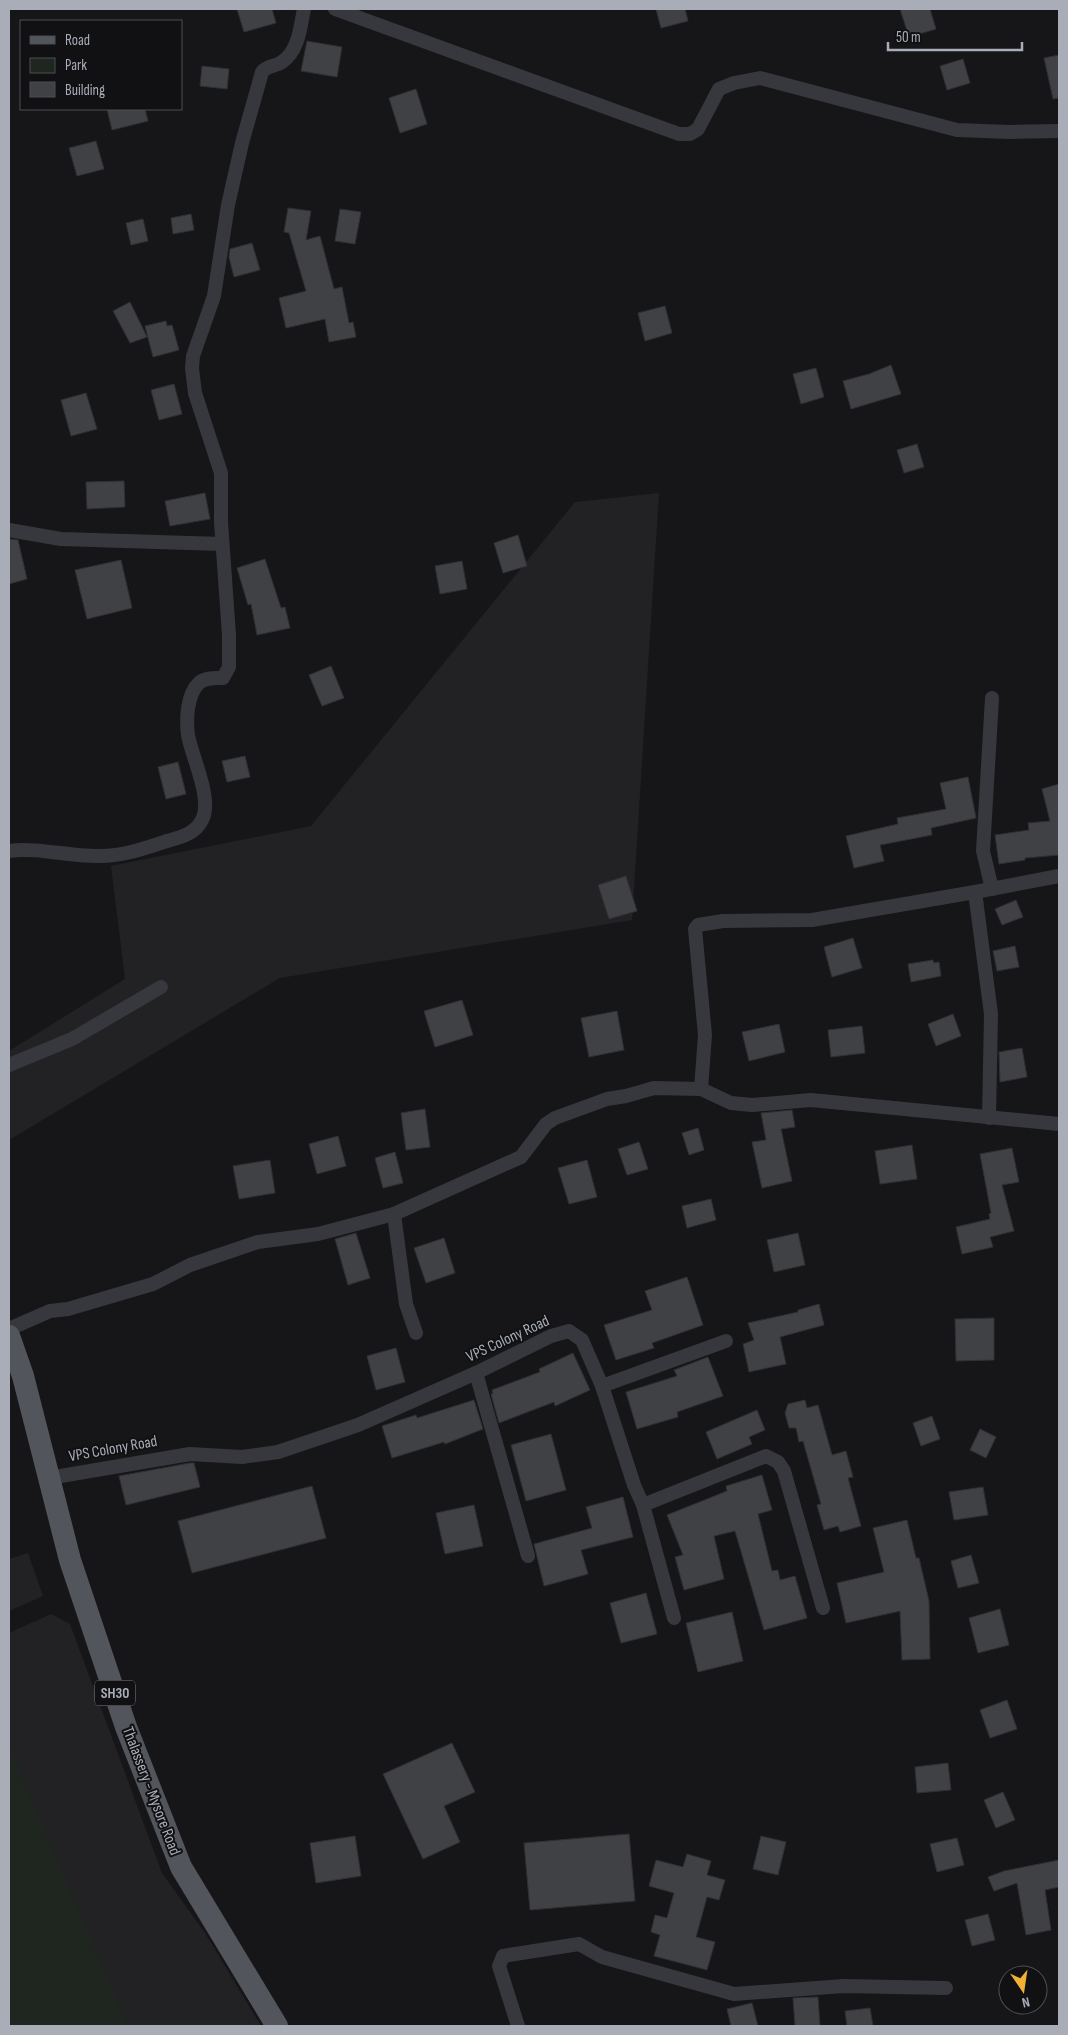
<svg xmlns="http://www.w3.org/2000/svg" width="1068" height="2035" viewBox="0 0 1068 2035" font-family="'Sofia Sans Condensed',sans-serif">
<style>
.built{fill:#222225}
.green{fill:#1e261f}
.building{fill:#404145;stroke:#303034}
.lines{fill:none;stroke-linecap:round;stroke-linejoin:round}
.street{stroke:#37383d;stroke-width:14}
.primary{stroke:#53555c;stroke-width:22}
.labels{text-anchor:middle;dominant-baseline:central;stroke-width:4;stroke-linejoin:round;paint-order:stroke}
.shield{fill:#111113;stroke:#7b7e86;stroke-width:1}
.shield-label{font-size:15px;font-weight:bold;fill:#a8adb8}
.street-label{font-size:16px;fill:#a8adb8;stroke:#111113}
</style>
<rect width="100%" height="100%" fill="#161618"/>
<g class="built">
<path d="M659,493l-27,427 -352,58 -271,162v-89l116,-72 -14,-113 200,-40 264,-324z"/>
<path d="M28,1553l15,43 -34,15v-52z"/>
<path d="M51,1614l19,10 92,249 43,60 56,93h-252v-393z"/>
</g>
<path class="green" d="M9,1747l119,279h-119z"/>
<g class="building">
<path d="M237,9h35l4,14 -32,9z"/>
<path d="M656,9h29l3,12 -27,7z"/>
<path d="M900,9h30l6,20 -27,8z"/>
<path d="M307,41l35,6 -5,30 -36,-6z"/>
<path d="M1059,55v43l-6,1 -9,-41z"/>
<path d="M963,59l7,24 -23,7 -7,-24z"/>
<path d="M202,66l27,3 -2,20 -27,-3z"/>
<path d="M416,89l11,35 -27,9 -11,-35z"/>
<path d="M107,109h38l3,12 -36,9z"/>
<path d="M96,141l8,28 -27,7 -8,-28z"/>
<path d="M288,208l23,3 -5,29 14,-4 14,53 8,-2 7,36 4,-1 3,15 -27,5 -4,-23 -39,9 -7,-30 27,-7 -17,-58 -5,-1z"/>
<path d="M340,209l21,3 -6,32 -20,-3z"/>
<path d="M191,214l3,16 -21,4 -2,-16z"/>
<path d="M143,219l5,22 -17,4 -5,-22z"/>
<path d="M252,243l8,27 -26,7 -5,-20 1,-8z"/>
<path d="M130,302l17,35 -17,6 -17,-32z"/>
<path d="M665,306l7,27 -27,8 -7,-28z"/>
<path d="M166,321l1,5 5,-1 7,25 -26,7 -8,-31z"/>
<path d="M891,365l10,29 -50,15 -8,-28 26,-7z"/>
<path d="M816,368l8,29 -23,7 -8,-30z"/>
<path d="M174,384l8,30 -23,6 -8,-30z"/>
<path d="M86,393l11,36 -26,7 -10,-36z"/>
<path d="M917,444l7,23 -20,6 -7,-23z"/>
<path d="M124,481l1,26 -38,2 -1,-27z"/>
<path d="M205,493l5,26 -40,7 -5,-25z"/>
<path d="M518,535l9,31 -24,7 -9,-30z"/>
<path d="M9,539l9,1 9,39 -18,5z"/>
<path d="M265,559l16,49 4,-1 5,21 -33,7 -6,-31 -3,1 -11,-37z"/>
<path d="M121,560l11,48 -45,11 -12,-49z"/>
<path d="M462,561l5,28 -27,5 -5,-28z"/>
<path d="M331,666l13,32 -22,8 -13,-31z"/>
<path d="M245,756l5,21 -23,5 -5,-21z"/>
<path d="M178,762l8,32 -20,5 -8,-32z"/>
<path d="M968,777l8,41 -45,10 1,7 -52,10 4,16 -30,7 -8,-32 52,-12 -1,-6 49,-9 -6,-26z"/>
<path d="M1059,784v71l-34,3v2l-26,4 -4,-29 34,-5 -1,-7 22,-2 -8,-32z"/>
<path d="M626,876l11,35 -28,8 -11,-34z"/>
<path d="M1016,900l7,17 -21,8 -7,-16z"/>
<path d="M853,938l9,30 -30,9 -8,-30z"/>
<path d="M1015,946l4,21 -22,4 -4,-20z"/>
<path d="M933,960l1,3 5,-1 2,14 -30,6 -3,-18z"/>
<path d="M462,1000l11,35 -38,12 -11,-36z"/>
<path d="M617,1011l7,39 -35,7 -8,-39z"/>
<path d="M953,1014l8,22 -25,10 -8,-22z"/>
<path d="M779,1024l6,28 -36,9 -7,-29z"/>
<path d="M862,1026l3,27 -34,4 -3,-27z"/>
<path d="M1022,1048l5,29 -27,5 -1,-30z"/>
<path d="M425,1109l5,38 -24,3 -5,-37z"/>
<path d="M792,1110l3,17 -14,2 11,52 -30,7 -10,-46 14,-2 -5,-27z"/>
<path d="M698,1128l6,22 -15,5 -7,-22z"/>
<path d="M338,1136l8,30 -29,8 -8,-30z"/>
<path d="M639,1142l9,27 -21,6 -9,-26z"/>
<path d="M912,1145l5,34 -37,5 -5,-33z"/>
<path d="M1012,1148l7,34 -17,3 12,46 -24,6 3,10 -31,7 -6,-27 34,-8 -1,-5 2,-1 -11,-59z"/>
<path d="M395,1152l8,31 -20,5 -8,-30z"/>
<path d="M270,1160l5,33 -36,6 -6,-33z"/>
<path d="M587,1160l10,37 -28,7 -11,-36z"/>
<path d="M711,1199l5,21 -29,8 -5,-22z"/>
<path d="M356,1233l14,45 -22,7 -13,-46z"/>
<path d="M798,1233l7,32 -31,7 -7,-32z"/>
<path d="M444,1238l11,35 -29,10 -12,-35z"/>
<path d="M687,1277l16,48 -51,18 2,5 -38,12 -12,-35 48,-15 -7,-19z"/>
<path d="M819,1304l5,21 -44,12 6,27 -37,8 -6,-28 11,-4 -6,-17 50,-11v-2z"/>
<path d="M994,1318v42l-38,1 -1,-42z"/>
<path d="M396,1348l9,34 -29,8 -9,-34z"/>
<path d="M573,1353l17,37 -35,16 -1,-4 -55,21 -8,-29h2l-1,-4 48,-18 -1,-3z"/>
<path d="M708,1357l15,39 -46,16 1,5 -41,12 -11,-37 51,-16 -3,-6z"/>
<path d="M474,1400l9,29 -38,15 -1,-2 -52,16 -10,-32 34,-11 1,3z"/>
<path d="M805,1400l2,8 11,-3 14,50 14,-4 7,26 -5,1 13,48 -21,6 -2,-6 -14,4 -7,-25 4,-1 -18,-63 -4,1 -3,-14h-7l-4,-15 3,-9z"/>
<path d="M757,1410l8,20 -16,7 3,7 -35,15 -11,-27z"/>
<path d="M932,1416l8,23 -19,7 -8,-23z"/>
<path d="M980,1429l16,8 -10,21 -16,-8z"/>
<path d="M551,1434l15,56 -40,11 -15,-56z"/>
<path d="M190,1463h4l6,24 -74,18 -7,-29z"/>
<path d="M762,1475l10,35 -14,4 14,57 6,-1 2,10 15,-4 12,42 -43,12 -29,-99 -21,5 10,43 -40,11 -9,-33 8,-2 -16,-40 60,-24 -1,-5z"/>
<path d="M312,1486l14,52 -134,35 -14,-52z"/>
<path d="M983,1487l5,28 -34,5 -5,-28z"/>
<path d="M623,1497l10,40 -52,13 7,24 -44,12 -10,-42 58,-16 -6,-21z"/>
<path d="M474,1505l9,41 -38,8 -9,-41z"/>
<path d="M907,1520l9,38h3l10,43 1,58 -28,1 -2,-49 -54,12 -9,-40 47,-11 -11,-44z"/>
<path d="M971,1555l8,28 -21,5 -7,-27z"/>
<path d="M646,1593l11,41 -36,9 -11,-40z"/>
<path d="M1000,1609l9,36 -31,8 -9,-35z"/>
<path d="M732,1612l11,49 -45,11 -12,-49z"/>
<path d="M1007,1700l10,29 -27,9 -10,-28z"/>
<path d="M452,1743l23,49 -31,14 16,36 -37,17 -40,-85z"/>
<path d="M948,1763l3,27 -34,3 -2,-26z"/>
<path d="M1003,1792l12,28 -19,8 -12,-28z"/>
<path d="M629,1834l6,67 -105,9 -6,-67z"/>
<path d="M355,1836l6,40 -45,7 -6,-40z"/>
<path d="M761,1836l25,6 -8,33 -25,-6z"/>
<path d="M957,1838l7,27 -27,7 -7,-28z"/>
<path d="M687,1854l24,7 -4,14 18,5 -6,20 -12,-3 -11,40 19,5 -8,28 -53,-14 6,-21 -9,-3 4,-17 12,3 7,-25 -25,-7 7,-26 27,7z"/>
<path d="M1059,1860v27l-14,3 6,40 -25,5 -9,-52 -23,8 -6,-14 16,-6z"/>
<path d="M988,1914l7,26 -23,6 -7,-26z"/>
<path d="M818,1997l2,29h-25l-2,-28z"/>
<path d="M752,2003l6,23h-27l-4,-17z"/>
<path d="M870,2008l3,18h-26l-2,-15z"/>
</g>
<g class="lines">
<g class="street">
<path d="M335,9l344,125h11l8,-5 21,-40 15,-6 26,-5 197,52 52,2 50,-1"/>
<path d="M9,530l52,9 161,5"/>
<path d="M9,851c30,-4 61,6 91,5 23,0 46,-8 67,-15 14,-4 28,-7 35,-21 11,-21 -10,-62 -14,-85 -2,-15 -1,-40 10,-51 6,-7 17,-6 25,-6l6,-11v-32l-8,-113v-49l-26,-80 -3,-25 1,-12 21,-60 14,-91 14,-62 20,-71c6,-7 13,-5 20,-10 17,-12 18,-34 22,-53"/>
<path d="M992,889l-9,-38 9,-153"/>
<path d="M9,1065l63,-26 89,-52"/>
<path d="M701,1089l4,-54 -10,-106 3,-4 25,-4 89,-1 163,-28"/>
<path d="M989,1118l2,-104 -16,-122 84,-16"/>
<path d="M394,1214l12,90 10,29"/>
<path d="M9,1329l41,-18 18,-2 85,-25 37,-19 68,-23 60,-8 76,-20 127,-57 25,-33 9,-6 52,-19 19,-3 28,-8 47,1 30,14 21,2 59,-5 248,24"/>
<path d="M476,1373l52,183"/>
<path d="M602,1386l124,-45"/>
<path d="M49,1478l141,-24 52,3 36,-5 80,-27 118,-52 75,-37 18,-5 13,9 20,46 32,99 9,20 123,-49 12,6 6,9 39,137"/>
<path d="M643,1505l31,113"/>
<path d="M518,2026l-19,-60 4,-10 76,-12 23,13 132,37 110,-8 102,2"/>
</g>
<path class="primary" d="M9,1336l14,40 47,184 56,167 55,140 96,159"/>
</g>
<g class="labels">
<rect class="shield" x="95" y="1680.5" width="40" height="25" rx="4"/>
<g class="shield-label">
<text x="115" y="1693">SH30</text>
</g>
<g class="street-label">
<text transform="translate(508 1339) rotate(-25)">VPS Colony Road</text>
<text transform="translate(113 1449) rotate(-10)">VPS Colony Road</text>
<text transform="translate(151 1791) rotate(69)">Thalassery - Mysore Road</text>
</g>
</g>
<rect width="1068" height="2035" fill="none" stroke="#a8adb8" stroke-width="20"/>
<rect x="20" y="20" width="162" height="90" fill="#111113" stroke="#4d4f55"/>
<rect x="30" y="36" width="25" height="8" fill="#53555c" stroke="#4d4f55"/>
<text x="65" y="45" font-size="15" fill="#a8adb8">Road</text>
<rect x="30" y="58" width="25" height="15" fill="#1e261f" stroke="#4d4f55"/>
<text x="65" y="70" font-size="15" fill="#a8adb8">Park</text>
<rect x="30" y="82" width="25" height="15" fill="#404145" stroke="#4d4f55"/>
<text x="65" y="95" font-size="15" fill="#a8adb8">Building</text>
<g transform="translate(1023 1990) rotate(167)"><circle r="24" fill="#111113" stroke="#4d4f55"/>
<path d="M0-4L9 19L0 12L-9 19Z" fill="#f2b134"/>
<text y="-8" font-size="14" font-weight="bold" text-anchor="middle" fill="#a8adb8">N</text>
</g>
<path d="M888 42v8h134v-8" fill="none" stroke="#a8adb8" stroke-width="2.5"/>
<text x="896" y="42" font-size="15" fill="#a8adb8" stroke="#111113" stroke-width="4" paint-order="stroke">50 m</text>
</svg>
